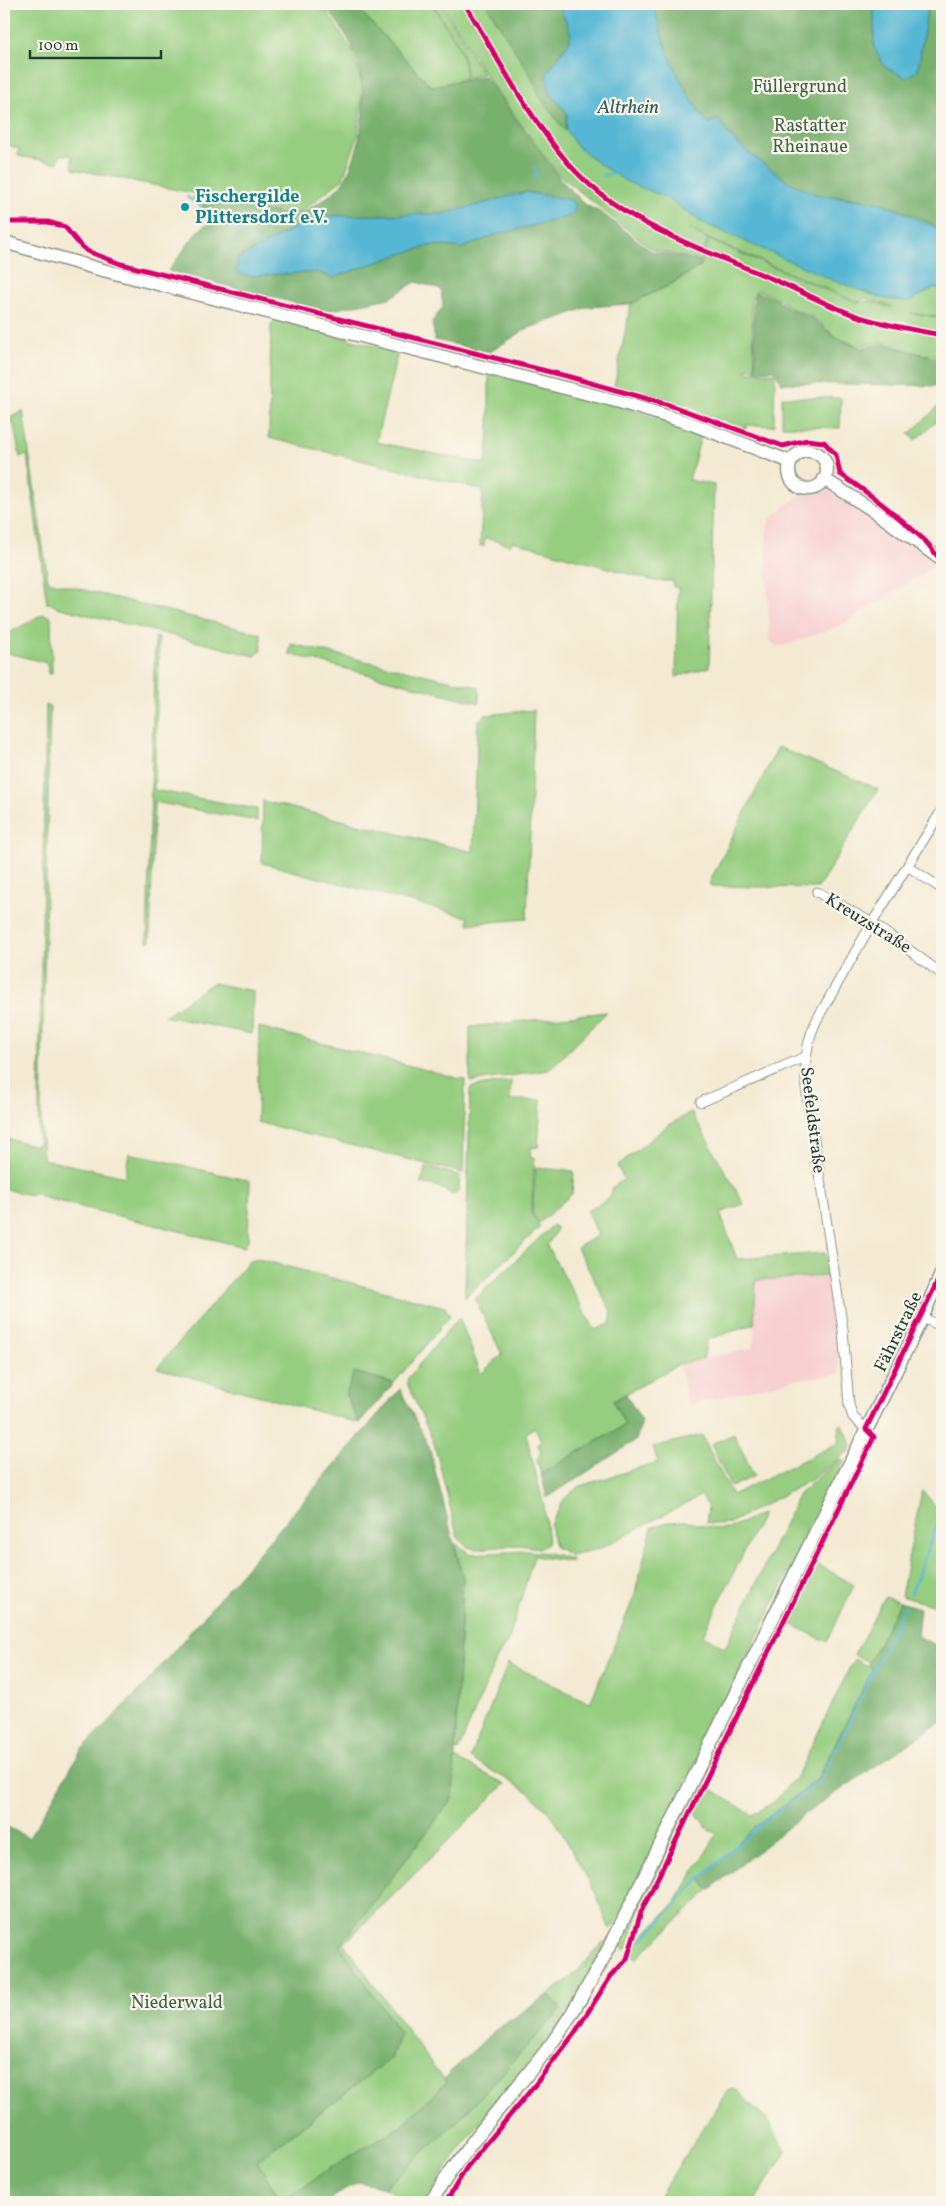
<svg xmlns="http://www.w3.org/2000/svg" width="946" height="2206" viewBox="0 0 946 2206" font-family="Vollkorn,serif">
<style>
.built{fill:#f7cfd0}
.green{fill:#96cd80;stroke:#5a855a}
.forest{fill:#78b06e;stroke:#4c7651;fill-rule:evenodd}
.water{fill:#56b7d4;stroke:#3a7a84}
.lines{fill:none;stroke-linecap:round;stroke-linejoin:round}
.stream{stroke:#56b7d4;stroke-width:2.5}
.street-casing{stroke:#8a9484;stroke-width:11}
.secondary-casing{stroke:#8a9484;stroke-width:15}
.street{stroke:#fff;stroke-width:9}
.secondary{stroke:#fff;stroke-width:12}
.cycleway-casing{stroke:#fbf7ec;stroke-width:8}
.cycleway{stroke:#d6006c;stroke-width:5}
.culture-dot{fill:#0f9aa8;stroke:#fbf7ec;stroke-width:2}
.labels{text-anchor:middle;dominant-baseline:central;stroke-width:4.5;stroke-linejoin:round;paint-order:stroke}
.park-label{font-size:18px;fill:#3d6147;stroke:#fbf7ec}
.culture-label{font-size:18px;font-weight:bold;fill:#0d838f;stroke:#fbf7ec;text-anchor:start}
.street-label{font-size:18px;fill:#1f3d34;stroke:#fbf7ec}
.water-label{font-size:19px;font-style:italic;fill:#2d5c5c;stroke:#fbf7ec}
</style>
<rect width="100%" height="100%" fill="#fbf7ec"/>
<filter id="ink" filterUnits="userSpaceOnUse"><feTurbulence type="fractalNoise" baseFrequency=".02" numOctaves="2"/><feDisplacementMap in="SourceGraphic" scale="10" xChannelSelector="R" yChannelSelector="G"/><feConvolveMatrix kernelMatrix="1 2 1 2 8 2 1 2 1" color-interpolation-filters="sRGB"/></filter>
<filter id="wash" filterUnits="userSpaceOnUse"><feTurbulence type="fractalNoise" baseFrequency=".0096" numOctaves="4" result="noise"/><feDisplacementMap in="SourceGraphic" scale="20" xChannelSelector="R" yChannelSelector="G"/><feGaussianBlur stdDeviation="1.12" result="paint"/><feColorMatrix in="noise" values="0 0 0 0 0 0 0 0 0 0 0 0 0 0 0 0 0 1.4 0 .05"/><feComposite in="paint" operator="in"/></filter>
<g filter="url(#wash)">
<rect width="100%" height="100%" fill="#f4ead3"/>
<g class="built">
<path d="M821,490l13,2 29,18 68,49 1,5 -3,6 -90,56 -52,19 -11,1 -7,-6 -3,-107 4,-14 28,-23z"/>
<path d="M830,1276l10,98 -47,6 -105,25 -9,-41 74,-16 3,-68z"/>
</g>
<g class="green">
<path d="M4,4h318l30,46 11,38 -5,47 -15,44 -45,35 -225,-45 -2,-14h-11l-2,8 -40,-7 1,-8 -15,-3z"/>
<path d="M353,4h80c14,30 32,38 32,75l-34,7z"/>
<path d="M434,4h7l42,70 -17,4c0,-36 -19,-44 -32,-74z"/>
<path d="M443,4h499v314l-32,-5 32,5v43l-5,-6 -17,-1 -40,-12 -21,4 -23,-9 -23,-20 -22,-9 -13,-10 -22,-8 -5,12 4,68 -8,-1v3l28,1 -1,53 -27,-1 -1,4 -132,-43 17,-82 39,-19 31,-19 8,-26 148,63 10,-2 25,6 -27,-9 -7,4 -149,-63 -21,-11 20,11 -7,22 -49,-12 -93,-74 -68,-91z"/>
<path d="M276,320l122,32 -22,90 110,22 3,-31v-60l116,28 97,32 -13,47 25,5 -5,182 -33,10 2,-90h-5v-6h-19l-142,-40 -1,4 -26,-7 -1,8h-4l3,-56 -214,-52 2,-114z"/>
<path d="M782,397l59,1 -1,30 -58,-2z"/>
<path d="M942,403v21l-4,-4 -23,20 -6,-6z"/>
<path d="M23,411l25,170 213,53v17l-6,5 -199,-49 -6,-4 -3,1 -20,-149 -7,2 -7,-36 -9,5v-5z"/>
<path d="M43,614l8,3 1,57h-4l-1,-11 -43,-11v-16z"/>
<path d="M155,637h4l-5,153 103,19v12l-103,-19 -4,140h-3z"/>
<path d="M291,644l188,43v16l-190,-49z"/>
<path d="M46,705l4,2 -9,411 2,41 82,18 4,-24 121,28 -2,59 -4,7 -203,-50 -5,-5 -5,3 -27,-6v-51l34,8z"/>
<path d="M534,710l-7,209 -59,5v-7l-206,-54 1,-62 210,51 5,-132 4,-1 3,-4z"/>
<path d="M778,747l100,42 -60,99 -107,-2 -1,-5z"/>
<path d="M213,983l40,8 -1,43 -88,-18z"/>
<path d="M607,1012l-58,58 -79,12v-55z"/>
<path d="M259,1027l206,53 -2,93 -206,-51z"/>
<path d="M511,1081l-1,19h31l-3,47 -7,1 -1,9 5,1 -4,56 9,13 -75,71 5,-208 1,-3z"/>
<path d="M691,1112l53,92 -24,9 17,46 88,-6 5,23 -74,4 -2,44 -47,16 -4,19 -24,5 -66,37 12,24 -84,49 -4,-14 4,-8 -3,-7 3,-5 -7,-13 -8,7 18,72 4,38 -8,4 -21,-3 -43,4 -8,-2 -10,-9 -24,-95 -27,-60 1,-5 51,-61 22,57 21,-20 -27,-55 78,-74 4,4 -10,17 48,84 15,-6 2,-11 -35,-65 21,-13 -11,-24 22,-13 4,-11 11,-8 -7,-13 49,-39z"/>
<path d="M427,1166l33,10 -1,15 -6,4 -17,-9 -16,-3z"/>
<path d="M536,1168l38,3 -2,23 -33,29 -7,-9z"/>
<path d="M258,1259l187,48 5,9 -56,67 -40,-11 -8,23 13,28 -202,-55 91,-106z"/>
<path d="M840,1425h3l9,20 -3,6 -38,29 -81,43 -14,1 -10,-2 2,-14 -6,-13 -103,54 -29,6 -15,-8 -5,-22 15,-27 15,-12 78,-24 -5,-15 49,-12 30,60 106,-52z"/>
<path d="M734,1434l20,42 -23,11 -20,-43z"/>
<path d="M869,1439l1,3 -184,373 -47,97 -12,37h-3l-6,-7z"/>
<path d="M840,1459l4,2 -230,466 -5,1 -13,-34 -40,-72 -11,-14 -18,-17 -57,-33 38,-95 82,40 44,-106 18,-70 16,-5 16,-1 35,8 10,-1 34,-15 -60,122 22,13 74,-154z"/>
<path d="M922,1490l20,24v94l-41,-12z"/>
<path d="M455,1543l15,11 56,-3 22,2 24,6v3l-38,-6 -25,83 -12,19 -39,93 -3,-1 8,-171z"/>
<path d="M819,1565l35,20 -27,57 -40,-20v-3l26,-52z"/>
<path d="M885,1597l15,5 -31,60 -15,-7z"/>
<path d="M854,1659l19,10 -56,111 -64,49 -53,50 9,11 -73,69 -4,-4 3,-11 40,-41 42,-69 -10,-6 -14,-19 12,-24 47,30 22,-13 24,-28z"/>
<path d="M455,1758l50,26 -161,160 102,139 -46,44 -57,33 -62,41 -24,-40 134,-103 9,-25 -60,-87 113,-148z"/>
<path d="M604,1941l-2,8 -40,72 -101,126 -36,55h-12l-29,-14 79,-72 98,-107 -12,-15 24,-18z"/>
<path d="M734,2088l35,34 17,30 -32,50h-99l74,-113z"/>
</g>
<g class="forest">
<path d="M324,4h30l77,83 53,-11 77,104 25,25 16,8 49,38 50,11 -1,4 -30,18 -40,20 -42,3 -27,10 -35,12 -36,23 -55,-12 -3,-18 11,-15 -2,-18 -25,-7 -27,16 -62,13 -159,-40 29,-39 10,-8 3,-7 -7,-12 -9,-6v-3l103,20c15,-10 39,-21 48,-37 20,-36 24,-93 8,-130 -6,-16 -20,-31 -29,-45zM526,192l44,8 5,4 -5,12 -75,19 -32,13 -30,-3 -36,10 -65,23 -15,-6 -67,4 26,-39 26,-13 25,-8 116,-2z"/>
<path d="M486,4h73l12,30 -2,8 -10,12 -9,39 17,20 -2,18 -25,-34 -9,-21z"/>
<path d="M654,4h220v44l44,22 10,-66h14v226c-26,-17 -59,-27 -89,-32 -13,-2 -27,-1 -38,-4 -33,-11 -75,-43 -94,-71h-13c-24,-28 -48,-82 -54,-119z"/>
<path d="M756,292l20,7 14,10 22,9 24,20 24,10 21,-4 56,14 5,7v21l-161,-3 -6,-13 -19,1 -3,-68z"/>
<path d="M354,1372l40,11 -35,40 -13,-28z"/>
<path d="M400,1389l29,58 34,132 -10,218 -113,149 60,87 -9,25 -134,103 24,40 62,-41 57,-33 46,-44 -2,-5 50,-47 55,-37 12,15 -98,107 -79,72 -26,-6 -32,20h-322v-377l25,13 53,-89 60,-61z"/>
<path d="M626,1394l16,28 -6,18 -89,58 -6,-24 84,-49 -12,-24z"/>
<path d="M900,1602l20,6 -3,28 25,12v73l-137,93 -96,76 -9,-11 53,-50 64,-49 56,-111 -6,-3z"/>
</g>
<g class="water">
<path d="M559,4h95c6,37 30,91 54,119l9,-3 5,3 9,15 20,17 36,26 28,13 67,9 60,27v59l-8,-1 -26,14 -27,-4 -46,-17 -134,-59 -36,-25 -38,-15 -29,-19 -23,-19 -9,-14 1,-17 -17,-20 -4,-19 23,-32 2,-8z"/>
<path d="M874,4h54l-10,66 -12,8 -21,-11 -11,-19z"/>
<path d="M526,192l44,8 5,4v7l-5,5 -75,19 -32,13 -30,-3 -36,10 -65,23 -15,-6 -67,4 -13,-3 1,-14 64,-35 25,-8 116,-2z"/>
</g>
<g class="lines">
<g class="stream">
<path d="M534,167l3,11"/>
<path d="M603,175l14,-2"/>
<path d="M187,197l53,36 23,13"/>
<path d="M911,1594l29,-78"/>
<path d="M641,1942l54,-59 62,-55 63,-47 85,-175"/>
</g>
</g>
</g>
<g filter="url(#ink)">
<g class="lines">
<defs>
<g id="street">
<path d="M909,867l33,22"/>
<path d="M817,892l55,31 70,51"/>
<path d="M701,1102l104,-45"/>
<path d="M922,1318l20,8"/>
<path d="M866,1429l-13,-12 -4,-12 -6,-75 -36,-236c-3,-29 -2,-54 13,-80l52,-91 70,-113"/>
</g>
<g id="secondary">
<path d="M4,242l91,26 525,134 69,21 102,39"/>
<circle cx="808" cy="470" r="19"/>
<path d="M824,479l50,32 68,49"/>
<path d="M431,2202c32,-54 76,-101 115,-151 25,-33 45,-70 65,-107l311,-626 20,-46"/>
</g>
</defs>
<use href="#street" class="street-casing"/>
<use href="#secondary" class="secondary-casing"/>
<use href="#street" class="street"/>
<use href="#secondary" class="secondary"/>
<defs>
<g id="cycleway">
<path d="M465,4c32,53 62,111 103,159 51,59 126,83 195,112 32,13 62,30 94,41 27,9 57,14 85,19"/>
<path d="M4,222h44l17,5 14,17 8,7 34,13 449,113 99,28 114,41 24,-6 17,2 12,13 4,19c29,19 56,40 82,64 9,7 11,16 20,22"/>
<path d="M446,2202l21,-35 64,-77 43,-56 37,-58 16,-17 14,-47 233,-475 -8,-8 76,-157"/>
</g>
</defs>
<use href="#cycleway" class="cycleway-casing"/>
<use href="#cycleway" class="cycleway"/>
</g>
</g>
<circle class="culture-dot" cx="185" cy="207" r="5"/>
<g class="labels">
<g class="park-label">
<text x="800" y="87">Füllergrund</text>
<text x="810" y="126">Rastatter<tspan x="810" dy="21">Rheinaue</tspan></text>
<text x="177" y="2003">Niederwald</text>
</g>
<g class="culture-label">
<text x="195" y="197">Fischergilde<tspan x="195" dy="21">Plittersdorf e.V.</tspan></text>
</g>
<g class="street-label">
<text transform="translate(868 924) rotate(32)">Kreuzstraße</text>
<text transform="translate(812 1120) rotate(83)">Seefeldstraße</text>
<text transform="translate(899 1332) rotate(-64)">Fährstraße</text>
</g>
<g class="water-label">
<text x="628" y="108">Altrhein</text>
</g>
</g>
<rect width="946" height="2206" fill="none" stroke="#fbf7ec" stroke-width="20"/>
<path d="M30 50v8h131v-8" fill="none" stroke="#1f3d34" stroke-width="2.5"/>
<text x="38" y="50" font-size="15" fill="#1f3d34" stroke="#fbf7ec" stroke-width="4" paint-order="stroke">100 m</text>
</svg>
